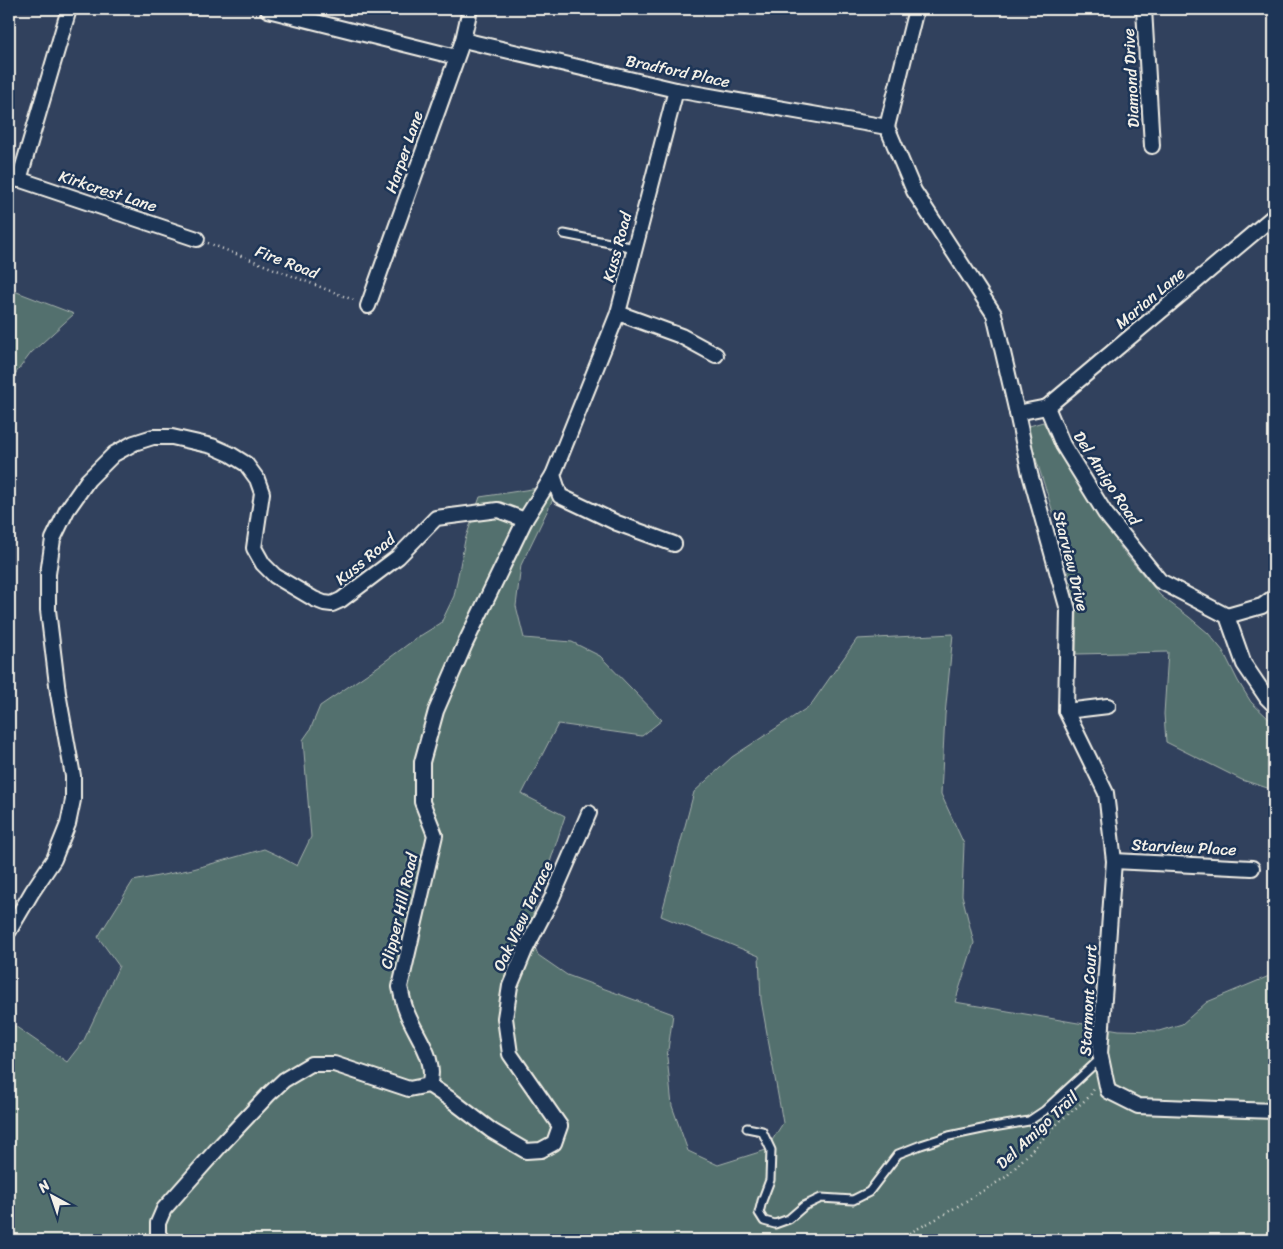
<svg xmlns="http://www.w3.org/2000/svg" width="1283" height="1249" viewBox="0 0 1283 1249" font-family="Sriracha,sans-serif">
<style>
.green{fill:#53706e;stroke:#a4b0ab}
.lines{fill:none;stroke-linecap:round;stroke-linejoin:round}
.lane-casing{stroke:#f4f1e8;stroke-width:11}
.street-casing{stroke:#f4f1e8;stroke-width:18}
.path{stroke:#f4f1e8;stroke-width:2.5;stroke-dasharray:1 4;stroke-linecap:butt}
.lane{stroke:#1d3557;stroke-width:7}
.street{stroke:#1d3557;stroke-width:14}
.labels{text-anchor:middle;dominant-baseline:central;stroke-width:5;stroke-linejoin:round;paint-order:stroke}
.street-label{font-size:16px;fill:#f4f1e8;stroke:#1d3557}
</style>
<rect width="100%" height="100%" fill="#31415d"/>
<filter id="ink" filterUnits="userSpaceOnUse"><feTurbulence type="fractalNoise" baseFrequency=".02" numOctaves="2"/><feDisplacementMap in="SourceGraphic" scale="10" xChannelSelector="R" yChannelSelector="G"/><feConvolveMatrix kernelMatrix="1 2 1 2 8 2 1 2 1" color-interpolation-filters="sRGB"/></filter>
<g filter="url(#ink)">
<g class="green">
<path d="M9,289l65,25 -43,39 -22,29z"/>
<path d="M1043,422l24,42 56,87 38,45 28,21 19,16 15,18 15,30 13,21 18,17 5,4v67l-32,-10 -76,-38 -2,-28 4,-62 -92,2 1,-45 -19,-81 -32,-101z"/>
<path d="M538,488l16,9 -33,68 -5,41 8,32 48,4 28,14 62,64 -20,16 -84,-12 -36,70 43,22 -37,114 10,25 29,20 106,39 -6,43 5,49 16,45 30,14 48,-15 17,-27 -22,-123 -2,-44 -98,-40 33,-124 38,-35 78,-51 47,-67 96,-5 -8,81 -4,79 23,50 -2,51 12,48 -19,59 164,28 40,1 23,-7 25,-22 67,-28v266h-1265v-218l58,40 17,-22 35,-74 -21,-29 35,-56 60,-12 71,-20 13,6 20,11 14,-29 -8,-97 7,-10 10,-24 60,-41 35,-26 26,-16 13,-27 11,-56 15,-43z"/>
</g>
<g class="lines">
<defs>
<g id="lane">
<path d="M564,234l71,14"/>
<path d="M747,1128l15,3 9,19 -1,30 -8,21 -3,12 5,8 11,3 14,-5 15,-13 17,-8 32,2 16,-8 29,-38 23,-9 28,-9 38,-8 42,-7 15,-10 57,-53"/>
</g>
<g id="street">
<path d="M916,9l-29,118 27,64 80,123 23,99 30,-6 16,38 42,68 55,68 67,35 17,48 23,34 7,7"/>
<path d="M1144,9l8,137"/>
<path d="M268,10l188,47"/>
<path d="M463,40l213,50 211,37"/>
<path d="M9,176l188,63"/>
<path d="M19,180l50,-171"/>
<path d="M368,306l95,-266 7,-31"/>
<path d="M618,313l63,23 35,19"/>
<path d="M1047,407l227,-191"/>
<path d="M1017,413l13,61 38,136 -2,101 40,82 8,68 -14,192 8,38 30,15 136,5"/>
<path d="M553,475l7,21 57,27 57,21"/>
<path d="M1227,616l35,-10 12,-9"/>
<path d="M1066,711l42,-5"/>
<path d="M1114,861l138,7"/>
<path d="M9,931l23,-39 22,-33 14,-35 5,-24v-24l-15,-83 -10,-83v-36l5,-35 14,-29 21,-30 26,-26 20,-11 19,-6h19l40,9 18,8 16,10 11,15 5,14 -8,55 9,16 12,12 39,23 10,4 8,1 9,-4 57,-43 38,-39 62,-8 27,10"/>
<path d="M429,1085l21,14 42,32 34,20 15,-1 13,-7 6,-17 -50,-72 -5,-36 5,-32 15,-36 27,-52 37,-85"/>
<path d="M162,1240l-4,-6v-11l6,-14 55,-62 49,-52 16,-15 27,-16h23l75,25 20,-4c9,-27 -15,-51 -23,-75 -3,-7 -4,-15 -6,-23l35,-152 -13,-33v-40l14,-51 29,-67 60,-124 28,-45 65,-162 58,-223"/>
</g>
</defs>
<use href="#lane" class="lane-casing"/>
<use href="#street" class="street-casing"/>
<g class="path">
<path d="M208,243l148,58"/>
<path d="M771,1240l2,-8"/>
<path d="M896,1240l42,-22 68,-41 54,-56 29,-24 5,-8"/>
</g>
<use href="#lane" class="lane"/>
<use href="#street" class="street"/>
</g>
</g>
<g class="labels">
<g class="street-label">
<text transform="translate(678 71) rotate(12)">Bradford Place</text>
<text transform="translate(1131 78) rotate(-93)">Diamond Drive</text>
<text transform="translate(404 152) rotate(-71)">Harper Lane</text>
<text transform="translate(108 191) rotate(18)">Kirkcrest Lane</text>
<text transform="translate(617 247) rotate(-75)">Kuss Road</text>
<text transform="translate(287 262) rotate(21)">Fire Road</text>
<text transform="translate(1150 298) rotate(-40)">Marian Lane</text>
<text transform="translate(1107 478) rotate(57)">Del Amigo Road</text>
<text transform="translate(365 559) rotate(-39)">Kuss Road</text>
<text transform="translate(1071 561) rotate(76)">Starview Drive</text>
<text transform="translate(1184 847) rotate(3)">Starview Place</text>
<text transform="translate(399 911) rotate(-77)">Clipper Hill Road</text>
<text transform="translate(523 916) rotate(-65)">Oak View Terrace</text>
<text transform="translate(1088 1000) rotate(-87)">Starmont Court</text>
<text transform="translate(1037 1130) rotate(-43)">Del Amigo Trail</text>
</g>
</g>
<rect width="1283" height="1249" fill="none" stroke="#1d3557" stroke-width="30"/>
<rect x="15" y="15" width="1253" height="1219" fill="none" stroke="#f4f1e8" stroke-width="2" filter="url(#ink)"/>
<g transform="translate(52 1196) rotate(320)" stroke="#1d3557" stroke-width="4" paint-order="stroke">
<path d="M0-4L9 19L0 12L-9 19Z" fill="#f4f1e8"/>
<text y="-8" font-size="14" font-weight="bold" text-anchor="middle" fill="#f4f1e8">N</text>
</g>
</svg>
